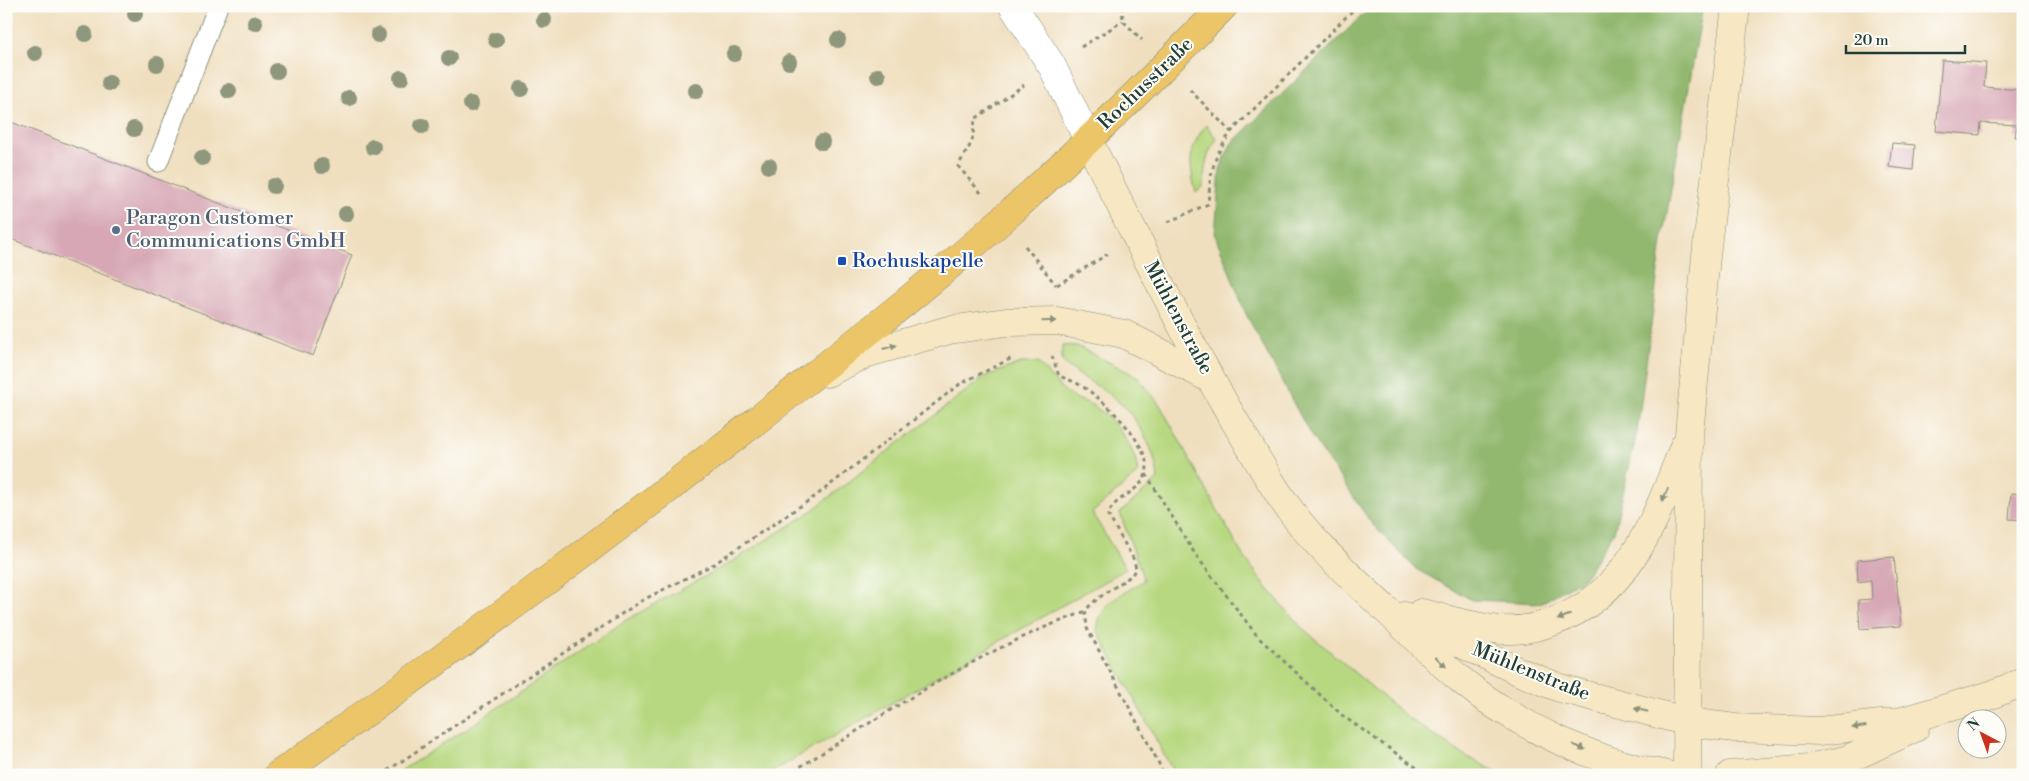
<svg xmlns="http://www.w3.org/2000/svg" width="2029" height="781" viewBox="0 0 2029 781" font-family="'Libre Bodoni',serif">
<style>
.green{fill:#b7d880;stroke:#6b8a5a}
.forest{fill:#91b86e;stroke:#587a51}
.building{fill:#d7a7b6}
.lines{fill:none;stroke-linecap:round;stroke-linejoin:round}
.service-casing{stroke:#888e7a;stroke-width:21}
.tertiary-casing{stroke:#888e7a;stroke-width:29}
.secondary-casing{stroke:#888e7a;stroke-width:29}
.primary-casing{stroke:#888e7a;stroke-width:29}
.path{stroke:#888e7a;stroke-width:3;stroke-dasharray:4 4;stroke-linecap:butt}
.service{stroke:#fff;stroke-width:19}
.tertiary{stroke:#fff;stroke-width:28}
.secondary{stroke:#f7e8c3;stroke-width:28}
.primary{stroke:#ecc569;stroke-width:28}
.tree{fill:#8e977b}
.oneway{fill:#8b927c}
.service-dot{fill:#5c6f8a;stroke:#fdfcf7;stroke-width:2}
.transit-dot{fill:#1a4fb4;stroke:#fdfcf7;stroke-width:2}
.labels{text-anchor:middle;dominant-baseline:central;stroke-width:4;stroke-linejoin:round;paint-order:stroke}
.street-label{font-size:20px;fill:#1f3d34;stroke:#fdfcf7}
.service-label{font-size:20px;fill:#4e5e75;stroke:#fdfcf7;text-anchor:start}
.transit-label{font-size:20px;fill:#164399;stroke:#fdfcf7;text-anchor:start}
</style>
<rect width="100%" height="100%" fill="#fdfcf7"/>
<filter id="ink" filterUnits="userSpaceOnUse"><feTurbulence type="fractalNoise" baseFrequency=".02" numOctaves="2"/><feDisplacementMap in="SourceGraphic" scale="10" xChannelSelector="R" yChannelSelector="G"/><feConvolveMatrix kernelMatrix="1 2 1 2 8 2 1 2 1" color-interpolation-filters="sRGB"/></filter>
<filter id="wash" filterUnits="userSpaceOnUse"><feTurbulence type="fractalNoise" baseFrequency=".0096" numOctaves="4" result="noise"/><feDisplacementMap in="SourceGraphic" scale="20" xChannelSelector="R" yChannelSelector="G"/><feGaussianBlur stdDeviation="1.12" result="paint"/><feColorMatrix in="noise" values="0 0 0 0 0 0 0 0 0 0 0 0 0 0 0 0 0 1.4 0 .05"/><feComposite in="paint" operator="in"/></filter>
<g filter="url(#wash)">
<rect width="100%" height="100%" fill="#f0dfbf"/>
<g class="green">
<path d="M1206,125l11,14c-11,15 -13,28 -13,47l-8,7c-7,-29 -9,-43 10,-68z"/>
<path d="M1062,345l15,1 61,31 22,28 80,146 24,33 37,43 107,91 56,37 38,20h-327l-78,-145c3,-29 25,-34 47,-50l-24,-67 38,-34c-3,-34 -24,-68 -52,-87 -15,-11 -31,-18 -44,-31z"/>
<path d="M1021,363h17c10,10 21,25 33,33 6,4 14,5 21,9 23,14 43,41 46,68l-46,40 34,56 -360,206h-372l77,-49 155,-106 107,-59 73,-46 178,-138z"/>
</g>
<path class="forest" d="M1372,6h331l-41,235 -25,191 -23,100 -30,46 -43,25 -69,-3 -56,-31 -44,-45 -62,-90 -64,-120 -31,-79 5,-66 11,-25z"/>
<g id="blocks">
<g class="building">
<path d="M1942,60l44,3 -2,24 36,3 3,-21v68h-8l2,-12 -36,-2 -1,12 -44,-4z"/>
<path d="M6,120l346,135 -39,101 -307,-119z"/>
<path d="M1892,143l23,2 -2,25 -24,-3z"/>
<path d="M2011,493l12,1v26l-14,-1z"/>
<path d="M1894,557l7,69 -41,3 -2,-29 14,-1 -1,-19 -13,2 -1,-22z"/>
</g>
</g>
</g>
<g filter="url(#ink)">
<use href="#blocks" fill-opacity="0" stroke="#888e7a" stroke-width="1"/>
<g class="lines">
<defs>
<path id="service" d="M158,162l60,-156"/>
<path id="tertiary" d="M1013,6l39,60 36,74"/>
<g id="secondary">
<path d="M1088,140c49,98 96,196 152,290 16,26 31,55 50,80 27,37 60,66 93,97 26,24 51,51 78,73 54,45 138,84 207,95"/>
<path d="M827,373l41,-20 81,-23 57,-8 51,-1 67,13 85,44"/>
<path d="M1421,613c27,6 55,15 82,17 17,1 33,-2 49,-8 77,-26 105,-106 132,-176"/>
<path d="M1404,616l116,56 40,16 128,34 47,6 84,3 80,-9 92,-27 32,-13"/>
<path d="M1687,775l2,-341 18,-188 29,-240"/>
<path d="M1730,775l78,-7 38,-8 69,-32"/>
</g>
<path id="primary" d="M278,775c163,-114 322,-232 478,-354 83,-66 168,-131 247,-202 76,-68 149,-140 221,-213"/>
</defs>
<use href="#service" class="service-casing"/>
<use href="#tertiary" class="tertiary-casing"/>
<use href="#secondary" class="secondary-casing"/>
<use href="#primary" class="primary-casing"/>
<g class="path">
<path d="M1122,6l1,15 19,19"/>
<path d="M1081,47l42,-26"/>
<path d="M1190,90l41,42"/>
<path d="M981,193l-23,-27 14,-24 3,-23 49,-34"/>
<path d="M1168,222l40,-18c3,-33 4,-45 23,-72l126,-126"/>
<path d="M1025,246l31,39"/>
<path d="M1057,285l51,-31"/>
<path d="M1052,356l7,20c8,3 17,6 24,11 21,12 71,61 63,87 -6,19 -33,23 -38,41l25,43 3,10 -4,7c-10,8 -42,26 -46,36 -1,5 1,12 1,17l78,147"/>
<path d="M1146,474l49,80 63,83 85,79 84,59"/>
<path d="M381,775l260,-174 73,-37 103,-69 143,-111 52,-26"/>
<path d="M787,775c79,-49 158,-103 243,-141 18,-9 38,-15 56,-23"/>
</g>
<use href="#service" class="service"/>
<use href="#tertiary" class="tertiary"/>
<use href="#secondary" class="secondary"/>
<use href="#primary" class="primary"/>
</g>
<g class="tree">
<circle cx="135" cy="14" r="8"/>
<circle cx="544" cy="20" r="8"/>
<circle cx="255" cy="23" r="8"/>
<circle cx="85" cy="34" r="8"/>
<circle cx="378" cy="35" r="8"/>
<circle cx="496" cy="40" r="8"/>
<circle cx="838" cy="40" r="8"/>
<circle cx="35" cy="53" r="8"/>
<circle cx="734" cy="54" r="8"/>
<circle cx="449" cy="58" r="8"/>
<circle cx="789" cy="62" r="8"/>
<circle cx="157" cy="64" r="8"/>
<circle cx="277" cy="71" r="8"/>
<circle cx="878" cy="76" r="8"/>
<circle cx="401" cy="78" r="8"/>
<circle cx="109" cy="83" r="8"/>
<circle cx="521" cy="89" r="8"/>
<circle cx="229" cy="91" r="8"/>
<circle cx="696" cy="91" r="8"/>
<circle cx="349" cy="98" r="8"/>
<circle cx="471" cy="104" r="8"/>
<circle cx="422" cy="126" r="8"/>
<circle cx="134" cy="129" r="8"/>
<circle cx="822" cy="142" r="8"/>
<circle cx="373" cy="147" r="8"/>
<circle cx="202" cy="158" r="8"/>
<circle cx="322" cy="166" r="8"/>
<circle cx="769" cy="166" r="8"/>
<circle cx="274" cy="186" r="8"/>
<circle cx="346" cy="214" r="8"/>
</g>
<defs><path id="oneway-solid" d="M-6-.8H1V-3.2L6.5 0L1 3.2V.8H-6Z" transform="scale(1.25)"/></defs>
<g class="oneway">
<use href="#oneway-solid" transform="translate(1049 321) rotate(-1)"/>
<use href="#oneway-solid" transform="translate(890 347) rotate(-15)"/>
<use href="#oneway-solid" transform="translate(1665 495) rotate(114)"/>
<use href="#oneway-solid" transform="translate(1564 617) rotate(157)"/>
<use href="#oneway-solid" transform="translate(1441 662) rotate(43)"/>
<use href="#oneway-solid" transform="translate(1641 710) rotate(-166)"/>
<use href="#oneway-solid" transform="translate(1859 727) rotate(173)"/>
<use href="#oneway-solid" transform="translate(1579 747) rotate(22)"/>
</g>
</g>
<circle class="service-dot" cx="116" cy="230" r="5"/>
<rect class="transit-dot" x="837" y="256" width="10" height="10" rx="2.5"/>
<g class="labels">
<g class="street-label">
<text transform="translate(1146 84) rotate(-44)">Rochusstraße</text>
<text transform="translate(1178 318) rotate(62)">Mühlenstraße</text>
<text transform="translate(1531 672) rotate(22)">Mühlenstraße</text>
</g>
<g class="service-label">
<text x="126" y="218">Paragon Customer<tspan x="126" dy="23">Communications GmbH</tspan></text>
</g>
<g class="transit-label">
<text x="852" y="261">Rochuskapelle</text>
</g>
</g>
<rect width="2029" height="781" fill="none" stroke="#fdfcf7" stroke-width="25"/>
<g transform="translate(1982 734) rotate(319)"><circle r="24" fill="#fdfcf7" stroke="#a4b0a9"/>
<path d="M0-4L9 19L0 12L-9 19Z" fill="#c8321e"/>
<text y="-8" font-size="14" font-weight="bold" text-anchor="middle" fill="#1f3d34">N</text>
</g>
<path d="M1846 45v8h119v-8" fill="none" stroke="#1f3d34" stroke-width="2.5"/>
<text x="1854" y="45" font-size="15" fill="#1f3d34" stroke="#fdfcf7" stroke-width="4" paint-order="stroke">20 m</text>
</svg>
